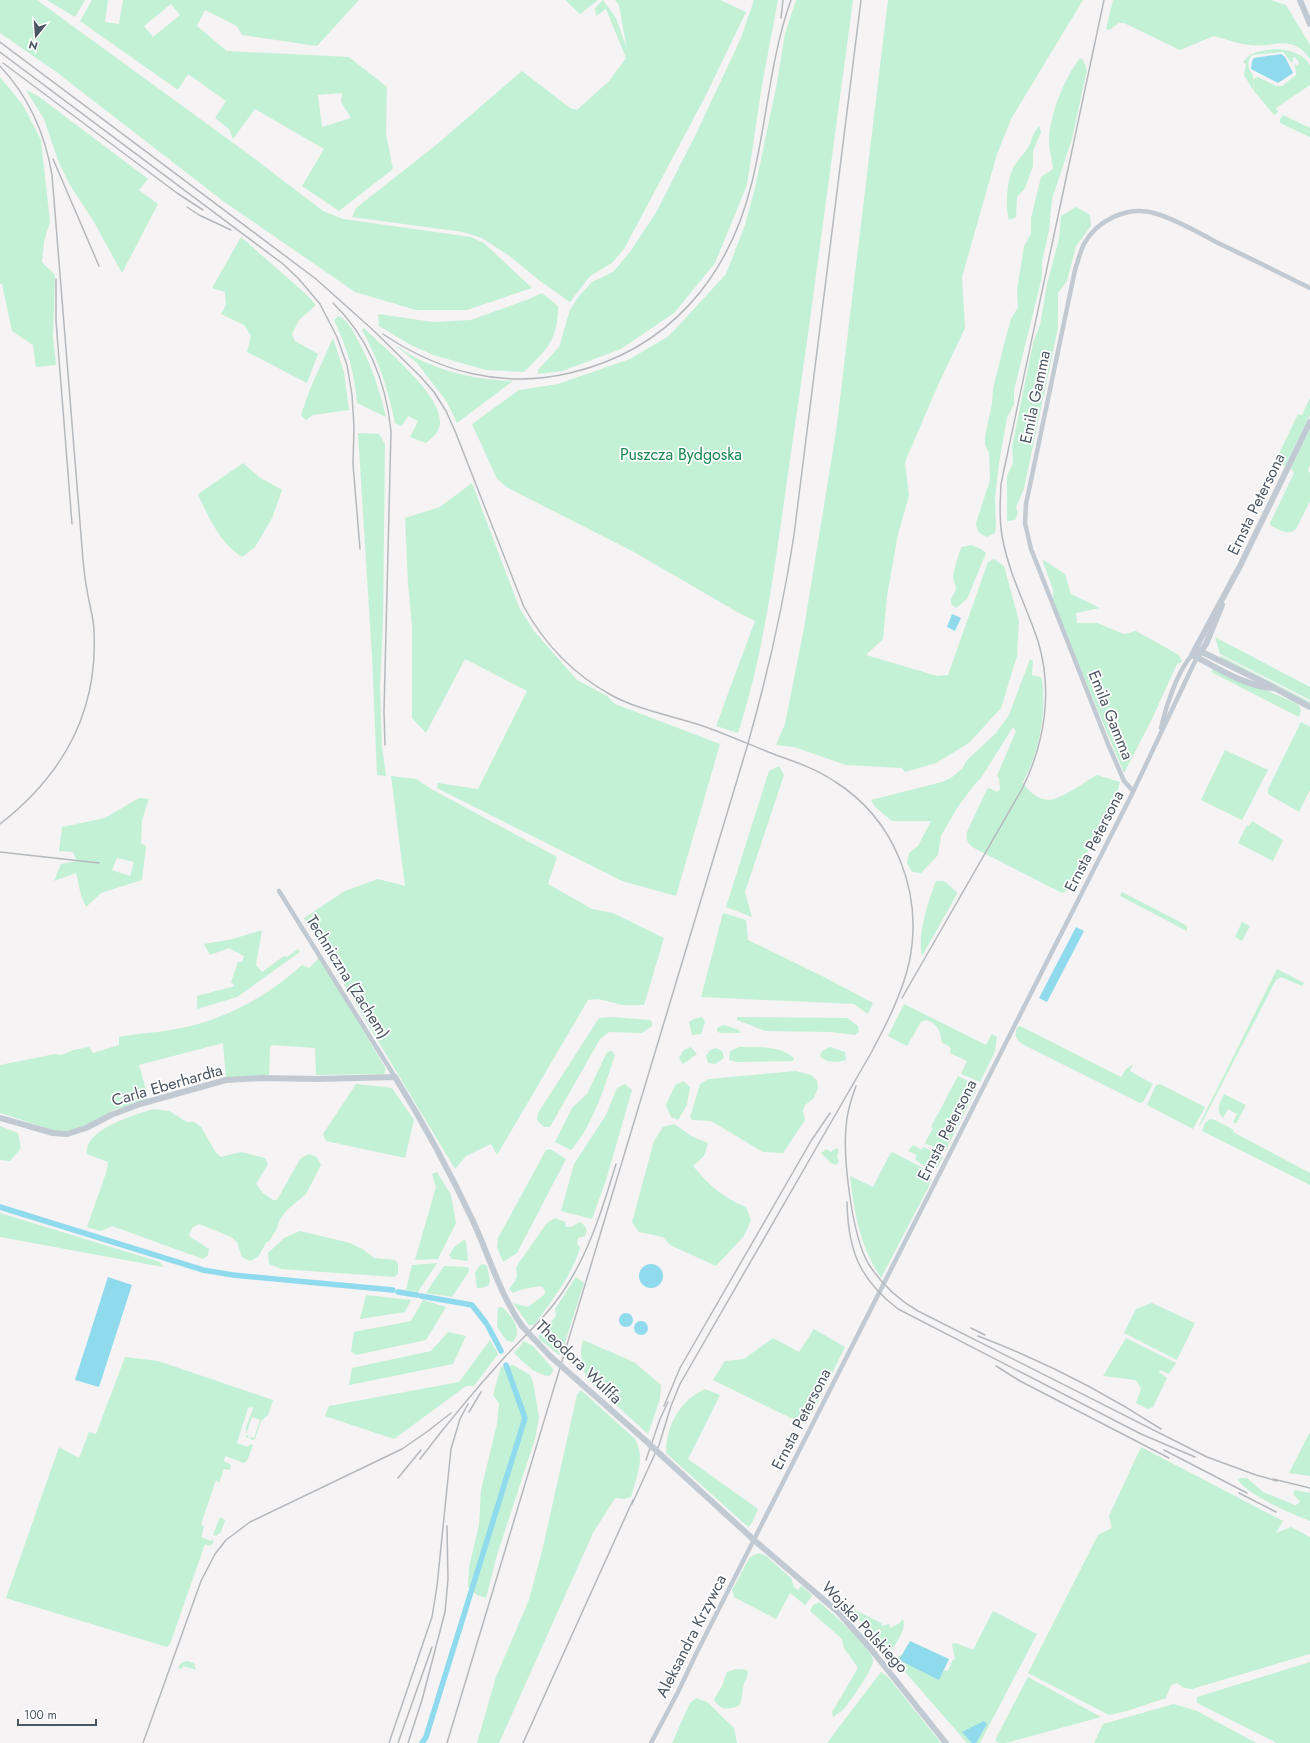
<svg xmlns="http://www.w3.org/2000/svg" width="1310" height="1743" viewBox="0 0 1310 1743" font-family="Jost,sans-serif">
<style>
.green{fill:#c3f1d5;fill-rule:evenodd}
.water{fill:#90daee}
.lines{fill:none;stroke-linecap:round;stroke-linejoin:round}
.canal{stroke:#90daee;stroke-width:5.5}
.minor{stroke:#c1cad2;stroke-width:4.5}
.tertiary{stroke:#c1cad2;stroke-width:6}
.rail{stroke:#b5b8bd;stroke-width:1.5}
.tertiary-bridge{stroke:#c1cad2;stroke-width:6}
.labels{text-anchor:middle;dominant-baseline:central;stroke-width:3.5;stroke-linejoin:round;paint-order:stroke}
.street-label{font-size:16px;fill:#4a5661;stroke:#fff}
.park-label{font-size:16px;fill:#17864f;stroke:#fff}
</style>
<rect width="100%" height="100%" fill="#f5f3f3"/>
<g class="green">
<path d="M0,0h37l210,153 76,58 20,8 128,18 13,6 48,45 -65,22h-51l-61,-18 -132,-91 -168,-130 -55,-38z"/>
<path d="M47,0h38l-10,17z"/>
<path d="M92,0h16l-3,22 14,2 4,-24h236l-42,46 -75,-11 -5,-9 -32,-16 -8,16 30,25 122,6 38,30 -1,47 7,35 -54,42 -37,-25 22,-37 -69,-40 -22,30 -4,-10 -14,-11 11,-17 -38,-27 -10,16 -98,-69zM171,4l9,11 -27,22 -9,-11zM342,93l-1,9 10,16 -29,9 -4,-32z"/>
<path d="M565,0h33l-18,14z"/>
<path d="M603,0l13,18 11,31 -8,-44 -4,-5h105l26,12 -41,85 -81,152 -12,14 -22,13 -20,26 -30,-21 -29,-24 -29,-19 -19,-6 -111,-15 4,-9 80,-63 86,-74 48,37 7,2 32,-29 17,-23 -20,-49 -10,7 -1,-8z"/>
<path d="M754,0h24l-16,85 -15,100 -32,78 -41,50 -53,36 -59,22 -24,3v-4l21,-23 11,-37 9,-14 13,-14 21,-10 17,-20 27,-41 39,-77 45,-96z"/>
<path d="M796,0h57c-21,155 -41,311 -64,466 -13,89 -23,181 -51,267l-22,-7 39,-105 -16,-8 -105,-61 -126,-64 -11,-9 -25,-55 47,-34 39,-6 72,-25 39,-23 57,-62 19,-49 10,-37 22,-105 8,-50z"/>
<path d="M888,0h195l-72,119 -14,35 -35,123 3,51 -27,57 -33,77 4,34 -11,38 -11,62 -4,43 -17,16 71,21 11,-1 40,-113 6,-3 10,7 15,55 -2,35 -16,52 -32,35 -33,20 -31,9 -3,-4 -56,-3 -52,-18 -18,-2 9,-21 19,-96 32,-196z"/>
<path d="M1113,0h158l15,5 24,40v14c-19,-26 -34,-11 -60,-14 -13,-1 -24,-6 -36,-9l-34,14 -56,-27h-5l-10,7 -3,-1z"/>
<path d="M1275,49c11,0 30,4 35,17 0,5 0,14 0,19l-34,23 2,4 -4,3 -20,-24 -1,-12 5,-2 18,9h6l14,-11v-3l-2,-8 4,2 1,-3 -4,-6 -2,1v4h-2l-8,-10 -31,3c-6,7 -4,14 1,20v15l-9,-15 2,-11 -3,-2c8,-11 19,-11 32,-13z"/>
<path d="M1080,58l3,2 4,10 -15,69 -20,60 -3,31 -7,32v15l-28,113v14l-7,14 -8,45 -4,35 1,29 -1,6 -8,4c-8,-3 -10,-6 -11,-14l14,-43 -1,-27 -4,-8v-9l7,-32 1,-15 13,-52 5,-18 7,-12 -1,-16 7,-45 7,-12v-16l10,-41 12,-8c-1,-10 -4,-19 -4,-28 0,-25 16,-64 31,-83z"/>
<path d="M0,77l23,28 18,35 9,82 -6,19 -2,21 13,13 -2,61 3,29 -20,2 -3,-22 -21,-14 -10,-47h-2z"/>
<path d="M26,90l12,6 110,83 -9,11 19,14 -36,69 -28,-51 -24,-37 -11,-22 -15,-44z"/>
<path d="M1283,115l27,13v9l-30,-14v-4z"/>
<path d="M1039,126l2,6 -8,19v15l-8,22 -8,9 -1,20 -7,3c-4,-12 -2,-40 4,-52 4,-7 10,-13 15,-20 5,-9 3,-13 11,-22z"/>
<path d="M1076,207l14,8 1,11 -15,20 -9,35 -9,12v35l-31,146 -3,15 -8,18 2,6 -3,7 -8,1v-45l6,-13 -1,-16 21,-104 7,-18 7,-41 12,-45 2,-23z"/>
<path d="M241,237l66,58 9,10 -17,15 -7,14 3,7 23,13 -11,29 -60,-31 4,-16 -7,-11 -23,-11 5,-9 -1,-13 -13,-4z"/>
<path d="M542,293l16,13c0,33 -11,44 -34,66l-38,-2 -53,-15 -22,-10 -32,-19 -1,-12 55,8 38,-2 58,-21z"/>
<path d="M338,316c9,3 14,13 18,21 15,26 23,51 30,80l-29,-14c-2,-29 -10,-56 -23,-83z"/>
<path d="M364,328c21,21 75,64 76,93 1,10 -7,16 -14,22l-16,-6 8,-16 -10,-5 -6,10 -7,-3c-7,-33 -16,-63 -33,-93z"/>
<path d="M333,338l11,34 5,38 -36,5 -7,5 -5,-5 9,-26z"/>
<path d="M395,345c10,6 21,14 32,18 28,12 56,17 86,18l-56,42 -10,-21 -30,-39z"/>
<path d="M1310,398v17l-25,51 -8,-4v-4l21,-44 4,1z"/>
<path d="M1310,429v36l-2,5 2,3v28l-14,28c-8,7 -16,1 -25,-3l-1,-3 24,-50 -3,-5z"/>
<path d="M358,433l21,1 6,10 -2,177 -3,65 2,61 4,29 -9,-1 -5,-119z"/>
<path d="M243,463l16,14 23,13 -10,28 -17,29 -13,10c-22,-14 -34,-40 -44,-63z"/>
<path d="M472,483l47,124 15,24 43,49 30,16 8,8 105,40 -44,152 -54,-15 -185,-93 1,-5 40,6 49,-98 -62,-32 -39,74 -14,-15v-91l-4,-44 -3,-65 35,-11z"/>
<path d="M971,545l10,4 5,4 -19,46 -11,9 -5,-4v-5l5,-9c0,-4 -2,-9 -3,-12 0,-5 6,-27 9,-31z"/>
<path d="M1042,559l23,15 6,20 29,14 -24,5 1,10h20l27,11 12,-3 43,24 3,7 -5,2 -26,57 -27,52 -71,-170v-13z"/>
<path d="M1215,637l95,50v13l-90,-46z"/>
<path d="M1221,656l89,46v2l-91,-46z"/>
<path d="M1030,659l3,2 -1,14 8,2 2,2c4,36 -2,71 -19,103 4,9 16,18 26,18 12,-1 36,-18 48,-25l23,7 -4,14 -48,94 -6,3 -88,-45c-7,-5 -8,-8 -7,-16l20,-43 2,-1 8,4 3,-3 -1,-11 -2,-2 19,-45 -3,-4 -32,51 -7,7 -17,23 -16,28 -3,19 -17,18 -9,-1 -5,-9 2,-10 9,-7 13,-25h-39l-17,-14 -4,-7 71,-18 9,-4 12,-10 3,-7 30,-28 13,-18z"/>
<path d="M1214,668c28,14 57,23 85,37l2,6 -2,6 -88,-45z"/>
<path d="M1301,722l9,5v63l-11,22 -31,-18v-5z"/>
<path d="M1225,750l43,20 -26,50 -41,-20z"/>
<path d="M779,766l5,9 -39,117 7,25 -26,-10 43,-136z"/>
<path d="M391,776l25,3 17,11 124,67 -9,27 44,25 21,4 51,25 -20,67h-21l-25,-6 -10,1 -91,155 -6,-11 -25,12 -11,13 -151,-251 41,-27 33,-12 27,7z"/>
<path d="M139,798l10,1 -7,21 -1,23 5,3 -4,34 -41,13 -15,14 -5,-12 -5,-22 -22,8 7,-17 16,-3 -4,-9 -14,-1 3,-24 43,-9zM117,858l17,4 -4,14 -18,-6z"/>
<path d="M1252,821l31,19 -10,21 -35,-18 9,-18 2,1z"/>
<path d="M936,881h8l13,11 -1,4 -34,60c-5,-22 6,-54 14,-75z"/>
<path d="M1122,892l62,32 3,3v4l-67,-35z"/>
<path d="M723,913l23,7 2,20 76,37 49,26 -5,11 -14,-10 -153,-7z"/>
<path d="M1242,922l8,4 -8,15 -7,-4z"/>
<path d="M262,930l-6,35 6,7 22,-16 3,1 11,-8 2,3 -63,45 -40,12v-13l38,-10 -4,-4 7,-20h4l2,-6 -15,-8 -19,7 -6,-11 29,-5z"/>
<path d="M320,957l66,112 -2,5 -68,1 -1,-27 -43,-3 -2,3 -1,27 -43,3 -3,-35 -84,22 10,35 -36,10 -31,20 -26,1 -56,-18v-48l55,-11 7,1 11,-5 16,-3 4,6 26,-8v-8c19,-4 38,-4 57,-8 47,-8 91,-32 126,-64l7,3z"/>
<path d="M1277,969l27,14 -2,3 -21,-9 -5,3 -76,146 -1,-1z"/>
<path d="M904,1004l82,41 6,-11 5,3 -2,15 -15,30 -19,-8 6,-13 -17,-8 1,-4 -2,-3 -7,-3c-2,-12 -3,-18 -15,-23l-6,2 -14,24 -19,-10z"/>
<path d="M612,1017l38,3 2,2v4l-10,7 -33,-1 -9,7 -50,88h-6l-7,-7 1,-7 61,-95z"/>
<path d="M702,1017l3,5 -4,12 -9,1 -3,-13 5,-3z"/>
<path d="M737,1017l110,1 11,8 1,6 -4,3 -25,-3 -65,-1 -28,-11z"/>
<path d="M724,1025l15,5 2,3h-21l-3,-2v-3z"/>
<path d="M1020,1026l101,51 5,-8 7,-5 -3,7 23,13 -10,18 -3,1 -118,-59c-6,-5 -8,-9 -5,-16z"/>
<path d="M691,1047l6,7 -14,10 -4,-6 5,-8z"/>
<path d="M739,1047c17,0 41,-2 55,11l-1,3 -56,1 -8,-2 1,-9z"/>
<path d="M830,1047l15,5 1,8c-9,3 -19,3 -26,-4l2,-5z"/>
<path d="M716,1048l6,3 2,7 -9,6 -7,-1 -2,-7 4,-6z"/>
<path d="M612,1051l3,4c-10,30 -22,71 -44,95l-16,-8 17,-34 15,-14 20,-42z"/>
<path d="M796,1071l15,4 6,5 1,8 -4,10 -9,7 -2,6 2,9 -22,33 -20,-1 -52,-31 -19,-1 -2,-3 10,-33 8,-5z"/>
<path d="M958,1076l18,9 1,3 -32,64 -20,-9 8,-15 -2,-1z"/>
<path d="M683,1081l7,6 -3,18 -9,15 -7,-3 -5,-12 9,-20z"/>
<path d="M356,1084l36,4 22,32 -9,38 -79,-17 -3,-7z"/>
<path d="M625,1084l7,6 -26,90 -14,39 -31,-8 13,-47 32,-49 11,-27z"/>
<path d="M1160,1084l45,23 -12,22 -46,-24 9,-20z"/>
<path d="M1224,1094l22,11 -10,19 -3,-2 4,-8 -9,-5 -5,9c-8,-8 -3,-15 1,-24z"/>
<path d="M154,1109l15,2 18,11h7l7,5 15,26 5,4 20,-5 24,6 3,6 -12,20 7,9 10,7h4l23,-41 9,-5 8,3 4,8 -15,29 -19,16 -8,11 -2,7 -7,12 -4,3 -8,14 -8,4 -8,-4 -5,-15 -6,-5 -32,-13 -7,4 -3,8 20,13 -1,6 -5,4 -91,-33 -11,5 -14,-4 20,-57 1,-8 -21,-8c-4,-24 49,-40 67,-45z"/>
<path d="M1210,1119l5,1 19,10 -1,2 77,41v12l-108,-54 3,-8z"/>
<path d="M674,1124l19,13 15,6 -4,13 -11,10c16,19 30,32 53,41l5,13 -7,16 -28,30 -46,-21 -7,-8 -24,-5 -7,-10 22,-81 9,-14z"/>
<path d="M0,1126l18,7 3,15 -11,13 -10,-1z"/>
<path d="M913,1145l9,5 1,-3 20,9c-2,4 -4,10 -7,12 -6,3 -17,-5 -21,-9l2,-4 -9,-4z"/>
<path d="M836,1148l3,2 -2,7 2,5 -3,3 -5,-2 -10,-10 5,-4 5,3z"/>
<path d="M550,1149l16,10 -49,94 -14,9 -6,-15 1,-9 48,-88z"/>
<path d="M892,1152l37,19 2,6 -2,9 -48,92c-22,-35 -26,-62 -31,-102l23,11 16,-31z"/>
<path d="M437,1172l14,23 5,28 -18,36 -23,1 21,-73 -4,-13z"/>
<path d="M0,1213l160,49 3,5 -163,-30z"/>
<path d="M555,1218l10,4 1,5h5l9,-5 5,4 2,5 -2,5 -7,2 -1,5 3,5c-9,29 -28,52 -46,77h-5l-16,-22 15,4 16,-12 1,-3 -2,-5c-5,-2 -25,3 -30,6l-4,-4c5,-7 10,-10 7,-20l2,-5 29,-41z"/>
<path d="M300,1231l50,12 14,7 10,8 21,2 3,4v10l-4,3 -113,-8 -12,-5 -1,-11 16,-15z"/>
<path d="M464,1240l2,1 2,20 -16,-2 -3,-4 6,-9z"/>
<path d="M437,1263l-19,29 -12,-2 6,-25z"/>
<path d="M484,1264l3,2 3,15 -1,4 -7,3h-5l-2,-15 5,-8z"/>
<path d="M444,1266l24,1 1,4 -17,26 -26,-4z"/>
<path d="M576,1277l8,6 -23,72h-2l-20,-16v-4l17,-19 -1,-7z"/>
<path d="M366,1295l45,5 -6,12 -45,7z"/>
<path d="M423,1300l23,7 -20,33 -70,15 -5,-4 3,-19 57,-11z"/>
<path d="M1152,1303l43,20 -18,37 -53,-27 12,-24z"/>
<path d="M502,1307c10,9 21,23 11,35l-6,-1 -10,-14 1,-19z"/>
<path d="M814,1329l31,18 -33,67 -9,10 -90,-44 12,-19 19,-2 29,-21 26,14z"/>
<path d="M448,1332l18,4 -13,28 -104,21 3,-17 79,-17z"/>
<path d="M1126,1338l50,25 -7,11 -9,-4 -1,2 8,6 -14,29 -5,2 -12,-6 5,-14 -5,-9 -33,-4z"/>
<path d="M490,1340l8,14 -24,32h-8l-72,53 -69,-23 4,-10 130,-24z"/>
<path d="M583,1340l51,22 27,23 -1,14 -12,35 -62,-56c-4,-13 -7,-24 -3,-38z"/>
<path d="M524,1341l9,5 20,23 -1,4 -3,3c-15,-2 -24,-12 -35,-23z"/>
<path d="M125,1357l33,4 115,39 -5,15 -7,6 -6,18 -2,1 -3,-1 1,-2 3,1 6,-18 -8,-3 -6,18 3,1 -1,2 -2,-1v-10l7,-18 -1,-2 -4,1 -11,35 11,4 2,-3 3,1 -6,16 -3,2 -19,-7 -1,5 7,4 -1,5 -6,-1 -5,14 -3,-3 -15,44 3,3 -3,10 10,4 1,-2 2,3 -4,4 -5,-2 -35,100 -3,3 -161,-49 53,-151 20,11 10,-26 7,2z"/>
<path d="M513,1365l17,10 3,7 6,35 -4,22 -38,116 -11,43 -9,-3 -9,-8 1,-20 10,-42 2,-35 16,-66 2,-21 -6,-8 8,-28z"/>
<path d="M705,1389l15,6 -32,64 70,50 -6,14 -4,4 -82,-74c0,-27 14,-53 39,-64z"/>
<path d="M581,1390l54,49c11,19 1,39 -4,58l-6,2 -10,-1 -22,35 -94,210h-22l19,-66 33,-77 14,-53 34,-152z"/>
<path d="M1310,1432v44l-21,-3z"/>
<path d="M1141,1447l142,74 -7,12 15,-6 19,10v117l-118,35 -8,-1 -7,-5 -6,2 -5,13 -39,13 -18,4 -81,-42 70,-138 14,-7 -3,-12z"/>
<path d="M1241,1478h6l16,14 32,13 3,-1 2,-3 -7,-7 1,-4 16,3v28c-18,-7 -62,-26 -72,-41z"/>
<path d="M220,1517l5,3 -4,12 -5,4 -3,-1z"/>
<path d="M759,1553l7,3 25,22 3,9 4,3 3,-4 9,7 2,3 -7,9 -15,-12 -14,26 -42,-22 -2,-7 18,-33z"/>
<path d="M819,1602c12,10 52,45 54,58 1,8 -24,43 -30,50 -3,2 -7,5 -10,7l-1,-5 26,-44 -14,-20 -2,-9 -32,-28 3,-6z"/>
<path d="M841,1603l40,20 1,3 7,-2 1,4 10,-5 2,-4 1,1c4,8 -8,27 -15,33l-30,-35z"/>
<path d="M993,1611l44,23 -57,109h-13l-73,-84 9,-5 -4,6 40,19 5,-9 4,1 5,-12 2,1 -3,-16 4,-1 17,7z"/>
<path d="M187,1661l7,2 2,7 -13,-4 -1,3 -4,-1 3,-5z"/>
<path d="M1310,1662v81h-33l-80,-40v-6z"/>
<path d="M736,1669h7l5,2c0,7 -4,11 -5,17 -1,5 -1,11 -3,17 -11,5 -20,6 -26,-6l8,-13 5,-14z"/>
<path d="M881,1672l7,5 53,66h-114z"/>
<path d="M1028,1677l73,40 -95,26h-7l-4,-3z"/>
<path d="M696,1698l11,4 27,26 3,15h-65l18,-40z"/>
<path d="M1174,1704l23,7 59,32h-162l9,-19z"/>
</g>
<g class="water">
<path d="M1281,54l4,3 8,16 -15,10 -27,-14 1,-8 2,-3z"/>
<path d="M952,614l9,4 -6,13 -8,-4z"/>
<path d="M1076,927l8,4 -37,71 -8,-4z"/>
<circle cx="651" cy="1276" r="12"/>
<path d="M108,1277l24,8 -33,102 -24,-7z"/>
<circle cx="626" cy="1320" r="7"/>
<circle cx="641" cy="1328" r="7"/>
<path d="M910,1641l39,18 -10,21 -40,-20z"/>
<path d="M984,1721l3,3 -11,19h-4l-10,-11z"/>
</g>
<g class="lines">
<g class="canal">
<path d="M0,1207l203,63 30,5 160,15"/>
<path d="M398,1292l19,3"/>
<path d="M421,1296l51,9 14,18"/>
<path d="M488,1326l13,25"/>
<path d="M422,1743l4,-6 99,-319 -19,-53"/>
</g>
<g class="minor">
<path d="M1161,728c5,-22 16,-56 31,-73"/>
<path d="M1133,791l-9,-10 -16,-37 -77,-195 -6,-26 1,-19 49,-234c3,-9 5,-18 9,-26 13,-24 43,-38 70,-31 22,6 45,20 66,31 30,14 60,29 90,44"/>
<path d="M279,891l116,186"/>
<path d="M651,1743l27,-51 18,-38 435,-858 66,-139"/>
</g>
<g class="tertiary">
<path d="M1300,0l10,24"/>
<path d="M1196,649l67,33 47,25"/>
<path d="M1199,654l7,-10 16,-39"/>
<path d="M1272,688c-28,-2 -55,-21 -80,-33l48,-89 70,-144"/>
<path d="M0,1118l53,15 14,1 19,-6 25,-13 29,-11 86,-24 36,-2 56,1 77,-2c29,47 55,95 78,144 16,35 27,73 49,105"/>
<path d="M534,1339l16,17"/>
<path d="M576,1379l69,61"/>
<path d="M661,1455l93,85 84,72 32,36 76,95"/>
</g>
<g class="rail">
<path d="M781,18l2,-18"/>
<path d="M0,42l316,237 57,51 47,46 14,16 12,19 9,20 69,176c21,38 49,67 87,88 29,16 64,21 95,32 24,9 47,19 70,28 20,7 40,14 58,26 61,38 90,112 75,182 -7,31 -23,62 -38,90l-191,331 -9,22 -12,39 -27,59"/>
<path d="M0,52l283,212 15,14 22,26 17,33 10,28 5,30 2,32 -1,37 7,85"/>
<path d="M3,63l174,130 26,17"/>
<path d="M0,66c29,31 45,67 52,109l31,385c1,10 2,20 4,30 2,14 7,28 7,42 4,81 -31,143 -94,192"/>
<path d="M53,159l46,107"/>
<path d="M187,207l12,8 32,15"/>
<path d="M56,279v42l16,203"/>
<path d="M333,303c35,34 53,79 58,128l-7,280 1,34"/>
<path d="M383,334c56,38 120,55 187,39 98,-23 159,-95 182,-191 15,-60 18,-124 39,-182"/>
<path d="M0,852l99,11"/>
<path d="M902,998l120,-209c23,-46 31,-98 16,-148 -11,-33 -28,-65 -35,-100 -4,-19 -3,-38 -2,-57l103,-484"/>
<path d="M856,1086c-5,13 -9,26 -10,41 -3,32 6,108 22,136 13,21 29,36 50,48l289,146 49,18 21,6"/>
<path d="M847,1202c1,48 12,77 51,107l243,125 54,23"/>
<path d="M971,1328l14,7"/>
<path d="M978,1336c63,24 126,56 183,93"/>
<path d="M996,1366l24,15 149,77"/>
<path d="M664,1406l16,-38 131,-227 19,-28"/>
<path d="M469,1412l12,-20"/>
<path d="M1164,1450l83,43"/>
<path d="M420,1459c26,-34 54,-68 83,-100 21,-23 44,-43 61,-69 25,-37 39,-83 52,-126"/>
<path d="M646,1460l14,-41 8,-17"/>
<path d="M398,1478l23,-28"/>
<path d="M1273,1479l37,9"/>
<path d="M1239,1493l37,19"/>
<path d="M143,1743l58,-162 14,-27 11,-14 24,-18 152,-73 26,-18 23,-18"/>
<path d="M389,1743l43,-126 5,-31 14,-137 9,-30 8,-15"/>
<path d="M398,1743l34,-96"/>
<path d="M408,1743l14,-43 23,-88 3,-33 -1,-53"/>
<path d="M447,1743l300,-996c20,-70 36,-140 47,-212l67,-535"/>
<path d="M523,1743l110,-243"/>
</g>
<g class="tertiary-bridge">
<path d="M522,1326l12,13"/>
<path d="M550,1356l26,23"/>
<path d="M645,1440l16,15"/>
</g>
</g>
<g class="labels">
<g class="street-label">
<text transform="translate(1035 397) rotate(-78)">Emila Gamma</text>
<text transform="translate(1256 504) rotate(-64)">Ernsta Petersona</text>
<text transform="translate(1111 715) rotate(68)">Emila Gamma</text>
<text transform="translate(1094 841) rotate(-63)">Ernsta Petersona</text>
<text transform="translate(348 977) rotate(58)">Techniczna (Zachem)</text>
<text transform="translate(167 1085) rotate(-16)">Carla Eberhardta</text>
<text transform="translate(947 1130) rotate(-63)">Ernsta Petersona</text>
<text transform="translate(579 1362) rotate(44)">Theodora Wulffa</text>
<text transform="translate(801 1419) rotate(-63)">Ernsta Petersona</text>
<text transform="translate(865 1627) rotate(47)">Wojska Polskiego</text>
<text transform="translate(691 1636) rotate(-63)">Aleksandra Krzywca</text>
</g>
<g class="park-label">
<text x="681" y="454">Puszcza Bydgoska</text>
</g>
</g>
<g transform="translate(36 36) rotate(197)" stroke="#ffffff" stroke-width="3" paint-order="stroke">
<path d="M0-3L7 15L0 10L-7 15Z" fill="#4a5661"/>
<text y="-6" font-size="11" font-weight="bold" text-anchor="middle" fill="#4a5661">N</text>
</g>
<path d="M18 1719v6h78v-6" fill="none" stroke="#4a5661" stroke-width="2"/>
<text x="24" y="1719" font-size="12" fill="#4a5661" stroke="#ffffff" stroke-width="3" paint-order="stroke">100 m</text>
</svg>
